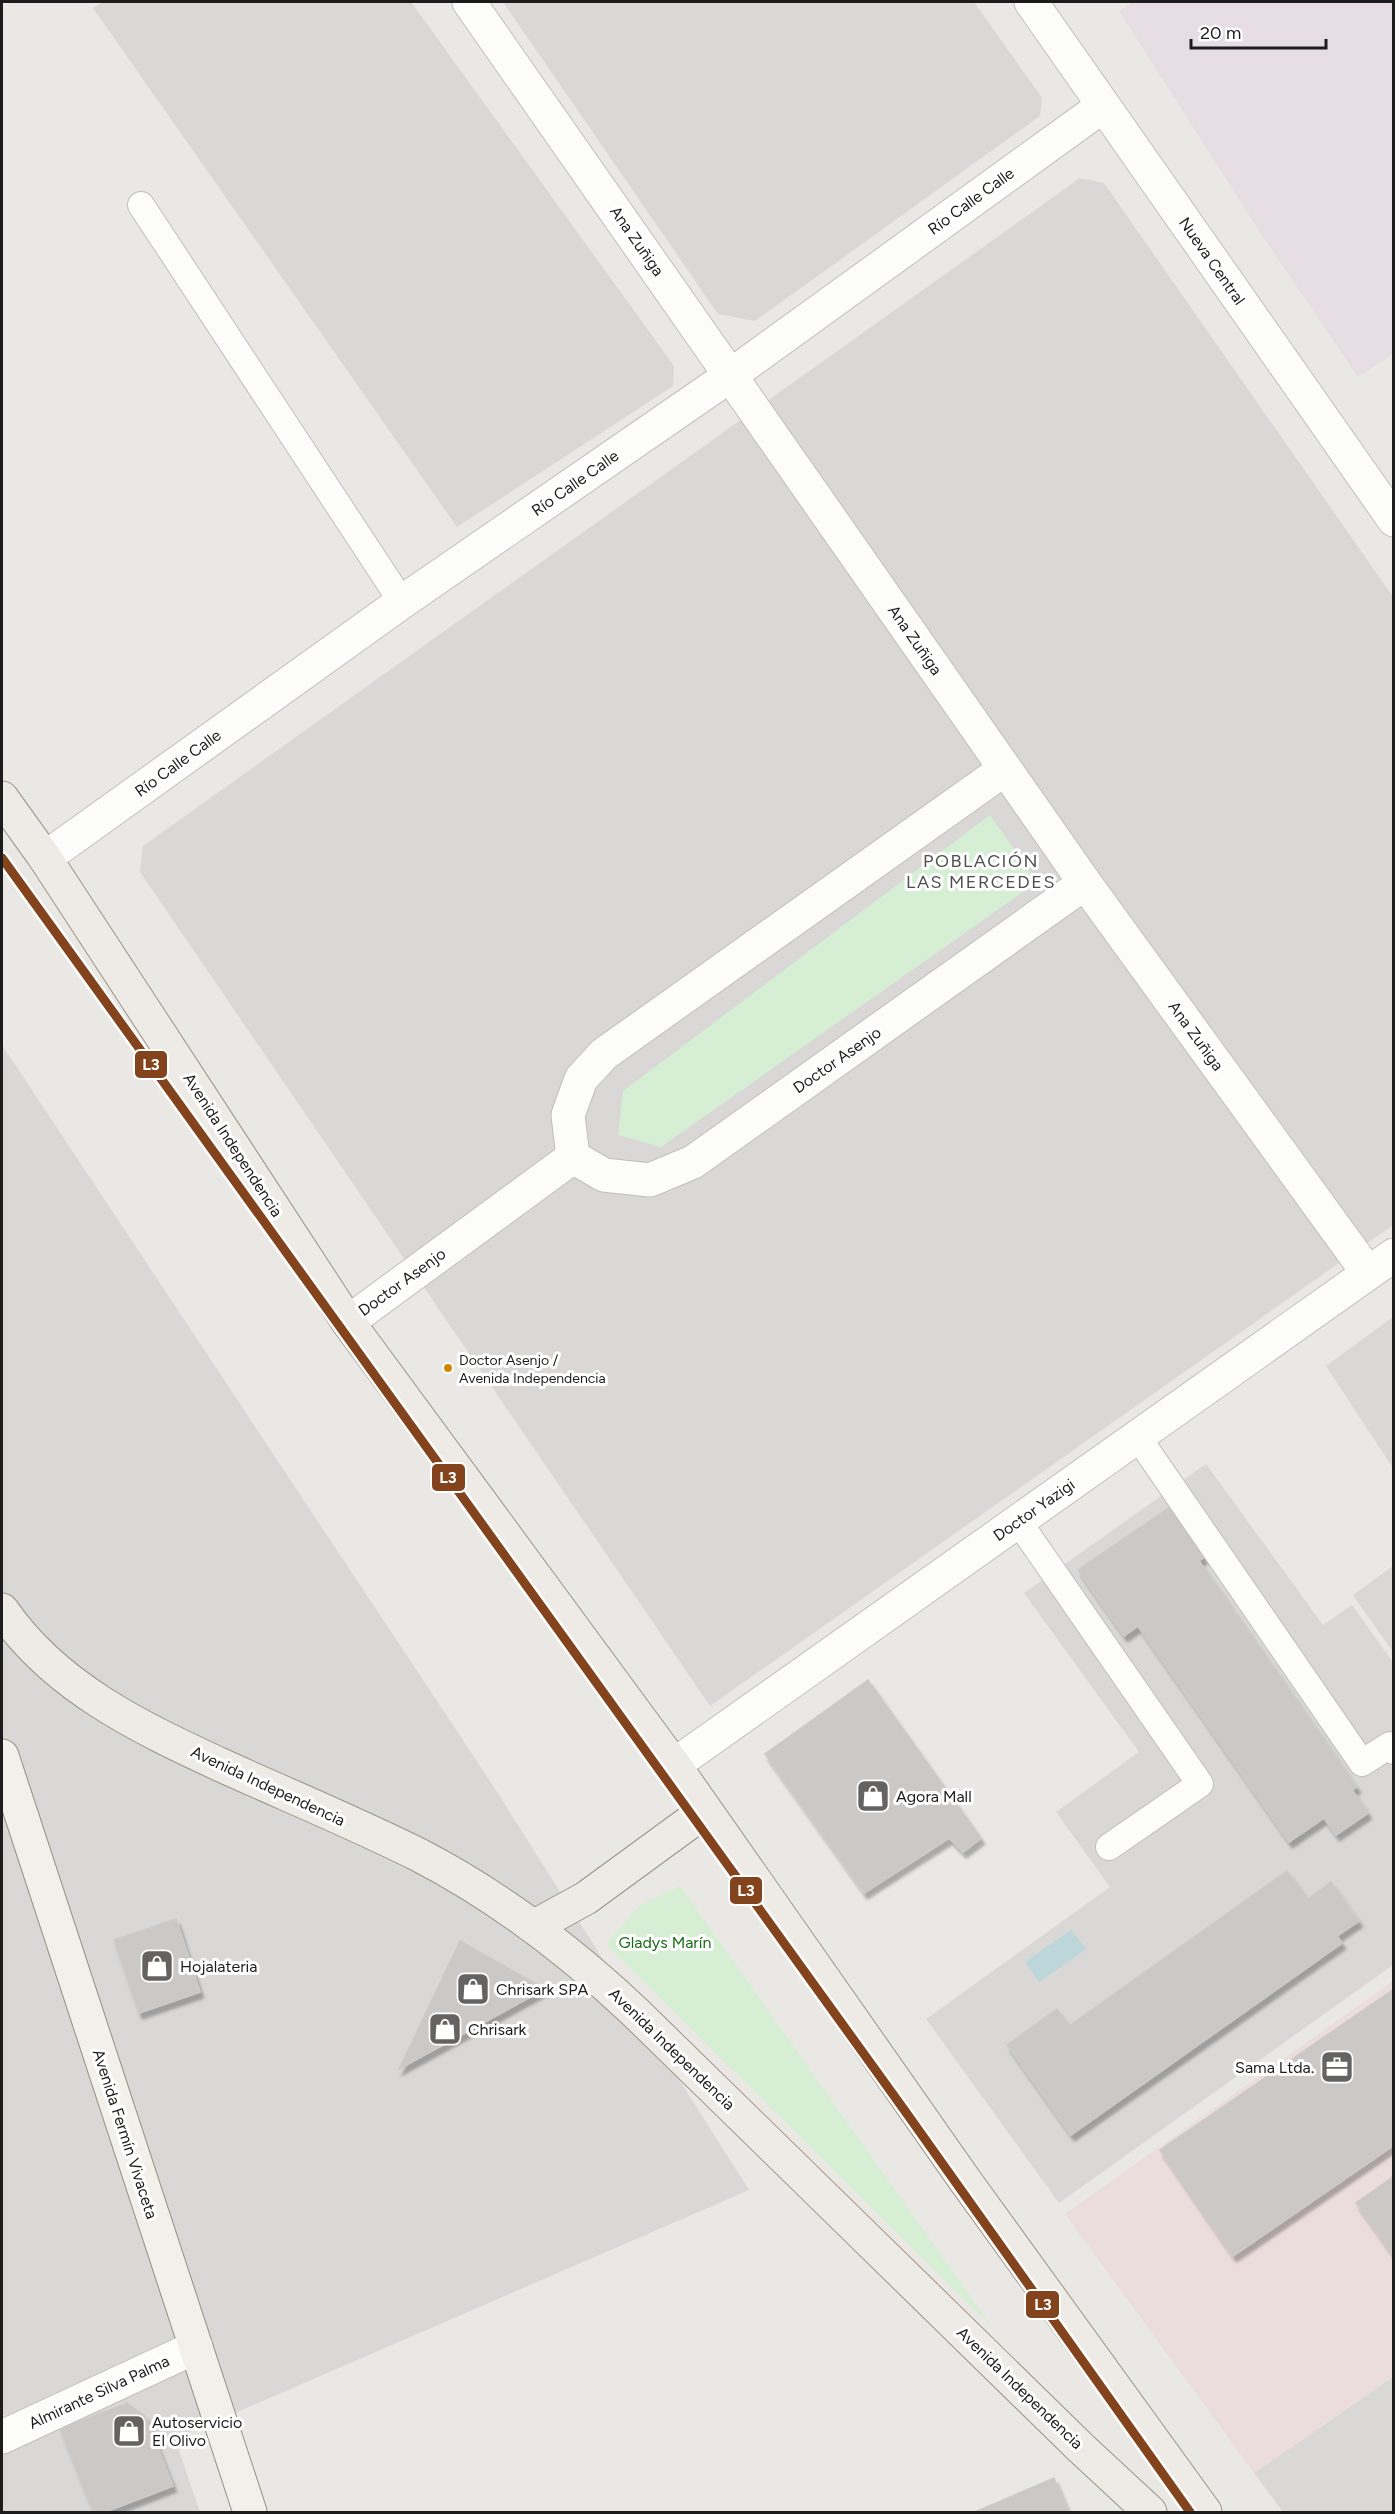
<svg xmlns="http://www.w3.org/2000/svg" width="1395" height="2514" viewBox="0 0 1395 2514" font-family="Figtree,sans-serif">
<style>
.residential{fill:#d9d8d6}
.commercial{fill:#ebdddc}
.industrial{fill:#e7dee4}
.park{fill:#d6eed3}
.water{fill:#bcd6da}
.building{fill:#cbc8c6;stroke:#cdcac7;stroke-width:1.5;filter:url(#shadow)}
.lines{fill:none;stroke-linecap:round;stroke-linejoin:round}
.service-casing{stroke:#c0bfbd;stroke-width:28}
.minor-casing{stroke:#c0bfbd;stroke-width:35}
.secondary-casing{stroke:#91917f;stroke-width:35}
.primary-casing{stroke:#9d9385;stroke-width:35}
.service{stroke:#fcfcfb;stroke-width:26}
.minor{stroke:#fcfcfb;stroke-width:33}
.secondary{stroke:#f1f0ea;stroke-width:33}
.primary{stroke:#eeeae5;stroke-width:33}
.metro-1-casing{stroke:#fff;stroke-width:14}
.metro-1{stroke:#83441d;stroke-width:9}
.bus-dot{fill:#cb8a06;stroke:#fff;stroke-width:2}
.labels{text-anchor:middle;dominant-baseline:central;stroke-width:6;stroke-linejoin:round;paint-order:stroke}
.bus-label{font-size:14px;fill:#1c1c1c;stroke:#fff;text-anchor:start}
.street-label{font-size:16px;fill:#1c1c1c;stroke:#fff}
.poi-label{font-size:16px;fill:#1c1c1c;stroke:#fff;text-anchor:start}
.park-label{font-size:16px;fill:#186c18;stroke:#fff}
.neighbourhood-label{font-size:18px;letter-spacing:1.5px;fill:#4f4f4f;stroke:#fff}
.line-badge{stroke:#fff;stroke-width:2}
.badge-label{font-size:16px;text-anchor:middle;font-weight:bold;fill:#fff}
</style>
<defs>
<filter id="shadow"><feDropShadow dx="3.5" dy="6" stdDeviation="1.5" flood-color="#0004"/></filter>
</defs>
<rect width="100%" height="100%" fill="#eae8e5"/>
<g class="residential">
<path d="M103,2h308l263,364 -1,20 -216,141 -364,-519z"/>
<path d="M503,2h471l68,96 -2,18 -285,205 -37,-7z"/>
<path d="M1080,178l24,5 289,414v628l-683,481 -570,-834 3,-26z"/>
<path d="M2,1045l488,736 259,409 -574,249 25,73h-198z"/>
<path d="M1393,1317v151l-67,-102z"/>
<path d="M1206,1464l117,161 29,-20 41,57v303l-334,238 -133,-184 184,-132 -54,-75 83,-60 -115,-159z"/>
<path d="M1393,1566v86l-40,-57z"/>
<path d="M1393,2377v135h-110l-29,-39z"/>
</g>
<path class="commercial" d="M1393,1981v396l-139,96 -189,-259z"/>
<path class="industrial" d="M1133,2h260v352l-35,23 -97,-143 -142,-223z"/>
<g class="park">
<path d="M990,815l47,67 -376,265 -43,-12 5,-44z"/>
<path d="M680,1886l312,441 -386,-383 34,-39z"/>
</g>
<path class="water" d="M1071,1930l15,19 -47,33 -14,-20z"/>
<g class="building">
<path d="M1170,1507l34,50 -5,4 158,226 -5,3 16,23 -32,22 -12,-17 -35,24 -151,-216 -14,10 -46,-66z"/>
<path d="M868,1680l113,158 -18,14 -14,-14 -85,55 -99,-139z"/>
<path d="M1287,1871l21,28 23,-17 28,39 -22,15 5,7 -271,192 -64,-90 50,-36 12,17z"/>
<path d="M176,1919l24,73 -61,21 -25,-73z"/>
<path d="M460,1941l85,48 -146,80z"/>
<path d="M1394,1989v156l-161,111 -73,-106z"/>
<path d="M1394,2176v80l-38,-53z"/>
<path d="M127,2403l18,13 28,70 -68,26h-12l-33,-83z"/>
<path d="M1054,2478l14,34h-93z"/>
</g>
<g class="lines">
<defs>
<g id="service">
<path d="M141,205l261,397"/>
<path d="M1137,1436l225,327 28,-18 4,6"/>
<path d="M1018,1521l182,263 -91,63"/>
</g>
<g id="minor">
<path d="M469,2l616,881 283,390"/>
<path d="M1031,2l363,518"/>
<path d="M1005,769l-401,285 -23,25 -13,36 5,42 31,18 46,5 43,-18 392,-279"/>
<path d="M45,858l357,-256 329,-227 372,-269"/>
<path d="M348,1322l225,-165"/>
<path d="M674,1765l720,-510"/>
<path d="M2,2437l194,-90"/>
</g>
<path id="secondary" d="M2,1756l248,756"/>
<g id="primary">
<path d="M2,798l43,60 303,464 326,443 290,414 241,333"/>
<path d="M2,1610c53,77 137,117 219,155 66,30 134,58 198,90 81,42 150,95 216,157l446,436 69,64"/>
<path d="M535,1926l51,-28 119,-87"/>
</g>
</defs>
<use href="#service" class="service-casing"/>
<use href="#minor" class="minor-casing"/>
<use href="#secondary" class="secondary-casing"/>
<use href="#primary" class="primary-casing"/>
<use href="#service" class="service"/>
<use href="#minor" class="minor"/>
<use href="#secondary" class="secondary"/>
<use href="#primary" class="primary"/>
<defs>
<path id="metro-1" d="M2,858l903,1253 285,401"/>
</defs>
<use href="#metro-1" class="metro-1-casing"/>
<use href="#metro-1" class="metro-1"/>
</g>
<defs>
<symbol id="shop-square" viewBox="-11 -11 22 22"><rect x="-9" y="-9" width="18" height="18" rx="4" fill="#646362" stroke="#fff"/><path d="M-5-2.5h2.3a2.7 3.5 0 0 1 5.4 0H5L5.5 6h-11ZM-1.5-2.5h3a1.5 2.3 0 0 0-3 0Z" fill="#fff"/></symbol>
<symbol id="office-square" viewBox="-11 -11 22 22"><rect x="-9" y="-9" width="18" height="18" rx="4" fill="#646362" stroke="#fff"/><path d="M-6-3h4V-5.5h4V-3h4V5H-6ZM-1-4.5V-3h2v-1.5ZM-6 0V1H6V0Z" fill="#fff"/></symbol>
</defs>
<g fill-rule="evenodd">
<use href="#shop-square" x="854" y="1777" width="38" height="38"/>
<use href="#shop-square" x="138" y="1947" width="38" height="38"/>
<use href="#shop-square" x="454" y="1970" width="38" height="38"/>
<use href="#shop-square" x="426" y="2010" width="38" height="38"/>
<use href="#office-square" x="1318" y="2048" width="38" height="38"/>
<use href="#shop-square" x="110" y="2412" width="38" height="38"/>
</g>
<circle class="bus-dot" cx="448" cy="1368" r="5"/>
<g class="labels">
<g class="bus-label">
<text x="459" y="1360">Doctor Asenjo /<tspan x="459" dy="18">Avenida Independencia</tspan></text>
</g>
<g class="street-label">
<text transform="translate(971 201) rotate(-36)">Río Calle Calle</text>
<text transform="translate(637 241) rotate(55)">Ana Zuñiga</text>
<text transform="translate(1212 261) rotate(55)">Nueva Central</text>
<text transform="translate(575 483) rotate(-35)">Río Calle Calle</text>
<text transform="translate(915 640) rotate(55)">Ana Zuñiga</text>
<text transform="translate(178 763) rotate(-36)">Río Calle Calle</text>
<text transform="translate(1196 1036) rotate(54)">Ana Zuñiga</text>
<text transform="translate(837 1060) rotate(-35)">Doctor Asenjo</text>
<text transform="translate(233 1145) rotate(57)">Avenida Independencia</text>
<text transform="translate(402 1282) rotate(-36)">Doctor Asenjo</text>
<text transform="translate(1034 1510) rotate(-35)">Doctor Yazigi</text>
<text transform="translate(268 1786) rotate(25)">Avenida Independencia</text>
<text transform="translate(672 2049) rotate(44)">Avenida Independencia</text>
<text transform="translate(125 2134) rotate(72)">Avenida Fermín Vivaceta</text>
<text transform="translate(1020 2388) rotate(44)">Avenida Independencia</text>
<text transform="translate(99 2392) rotate(-25)">Almirante Silva Palma</text>
</g>
<g class="poi-label">
<text x="896" y="1796">Agora Mall</text>
<text x="180" y="1966">Hojalateria</text>
<text x="496" y="1989">Chrisark SPA</text>
<text x="468" y="2029">Chrisark</text>
<text x="1314" y="2067" text-anchor="end">Sama Ltda.</text>
<text x="152" y="2422">Autoservicio<tspan x="152" dy="18">El Olivo</tspan></text>
</g>
<g class="park-label">
<text x="665" y="1942">Gladys Marín</text>
</g>
<g class="neighbourhood-label">
<text x="981" y="861">POBLACIÓN<tspan x="981" dy="21">LAS MERCEDES</tspan></text>
</g>
</g>
<g class="line-badge">
<rect x="134" y="1050" width="34" height="29" rx="6" fill="#83441d"/>
<rect x="431" y="1463" width="35" height="29" rx="6" fill="#83441d"/>
<rect x="729" y="1876" width="34" height="29" rx="6" fill="#83441d"/>
<rect x="1025" y="2290" width="35" height="29" rx="6" fill="#83441d"/>
</g>
<g class="badge-label">
<text x="151" y="1070">L3</text>
<text x="448" y="1483">L3</text>
<text x="746" y="1896">L3</text>
<text x="1043" y="2310">L3</text>
</g>
<rect width="1395" height="2514" fill="none" stroke="#1c1c1c" stroke-width="6"/>
<path d="M1191 39v9h135v-9" fill="none" stroke="#1c1c1c" stroke-width="3"/>
<text x="1200" y="39" font-size="18" fill="#1c1c1c" stroke="#ffffff" stroke-width="4.5" paint-order="stroke">20 m</text>
</svg>
